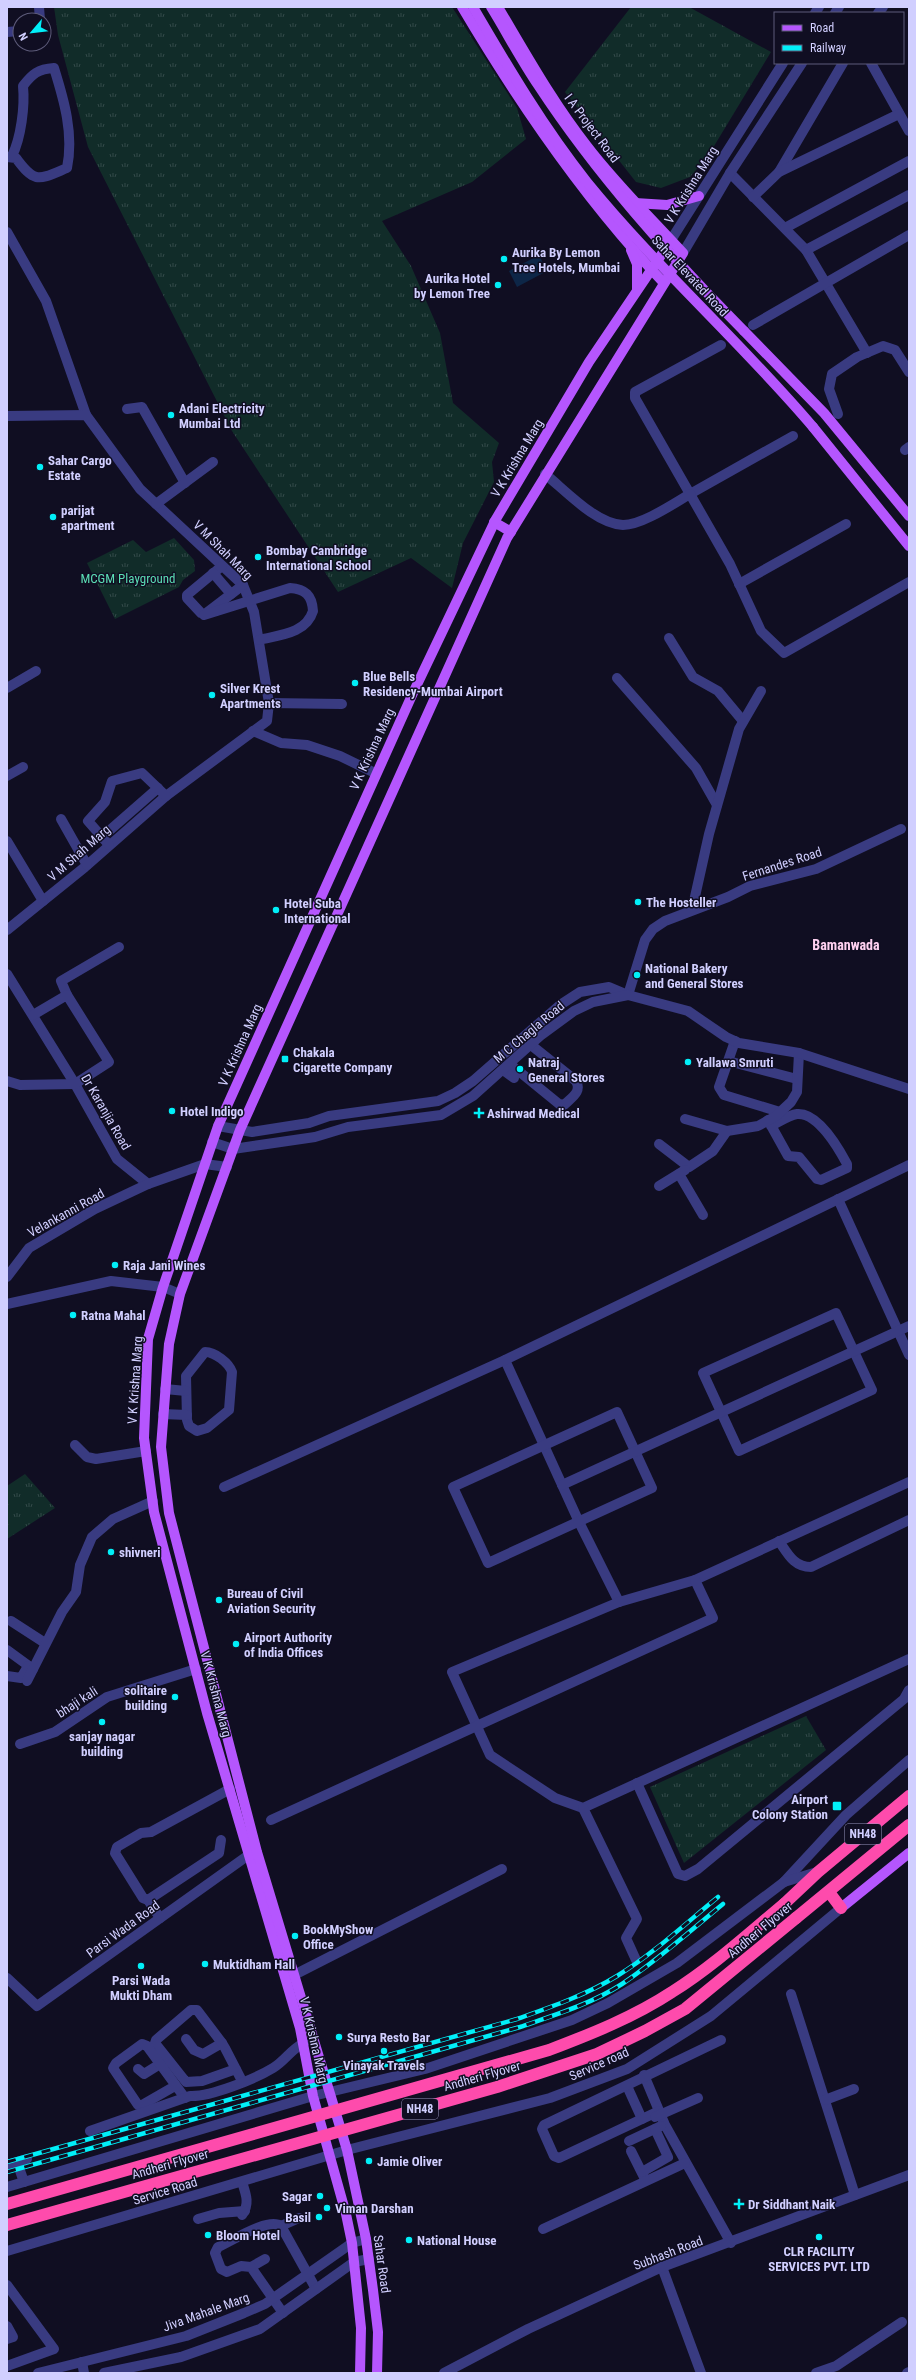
<svg xmlns="http://www.w3.org/2000/svg" width="916" height="2380" viewBox="0 0 916 2380" font-family="'Roboto Condensed',sans-serif">
<style>
.grass{fill:url(#grass-tufts)}
.water{fill:#0d2647}
.lines{fill:none;stroke-linecap:round;stroke-linejoin:round}
.minor{stroke:#393b81;stroke-width:10}
.major{stroke:#b556fe;stroke-width:10}
.highway{stroke:#fe4bac;stroke-width:12}
.rail-casing{stroke:#01eff8;stroke-width:4.5}
.rail{stroke:#100e22;stroke-width:3;stroke-dasharray:9;stroke-linecap:butt}
.major-bridge{stroke:#b556fe;stroke-width:10}
.highway-bridge{stroke:#fe4bac;stroke-width:12}
.poi-dot{fill:#01eff8;stroke:#100e22;stroke-width:1.5}
.labels{text-anchor:middle;dominant-baseline:central;stroke-width:3;stroke-linejoin:round;paint-order:stroke}
.shield{fill:#100e22;stroke:#9795bd;stroke-width:1}
.shield-label{font-size:12px;font-weight:bold;fill:#d1cfff}
.street-label{font-size:13px;fill:#d1cfff;stroke:#100e22}
.poi-label{font-size:13px;font-weight:bold;fill:#d1cfff;stroke:#100e22;text-anchor:start}
.park-label{font-size:13px;fill:#5bdeb5;stroke:#100e22}
.neighbourhood-label{font-size:14px;font-weight:bold;fill:#ffd1f1;stroke:#100e22}
</style>
<defs>
<pattern id="grass-tufts" width="24" height="20" patternUnits="userSpaceOnUse"><rect width="24" height="20" fill="#112c29"/><path d="M3 7l-1-3M5 7V3M7 7l1-3M15 17l-1-3M17 17v-4M19 17l1-3" fill="none" stroke="#334a49"/></pattern>
</defs>
<rect width="100%" height="100%" fill="#100e22"/>
<g class="grass">
<path d="M54,7h398l65,101 9,31 -54,43 -90,39 29,45 29,67 13,70 46,40 -7,19 2,20 -31,61 -11,45 -41,-30 -73,34 -106,-161 -144,-284 -30,-112z"/>
<path d="M631,7h58l82,45 -63,104 -18,21 -29,11 -25,-6 -71,-90z"/>
<path d="M174,538l20,22 1,11 -12,9 -4,7 -64,32 -28,-56 46,-23 13,12z"/>
<path d="M25,1474l30,34 -48,31v-53z"/>
<path d="M806,1716l20,34 -142,113 -34,-76z"/>
</g>
<path class="water" d="M539,255l8,16 -30,16 -8,-16z"/>
<g class="lines">
<g class="minor">
<path d="M39,7l1,13"/>
<path d="M815,13l4,-6"/>
<path d="M835,13l4,-6"/>
<path d="M878,13l5,-6"/>
<path d="M7,32l13,-1"/>
<path d="M871,63l38,68"/>
<path d="M7,157l9,1c19,26 22,22 51,10 7,-34 -3,-68 -13,-100 -16,1 -22,6 -31,18 2,20 -2,52 -11,70"/>
<path d="M779,172l64,-109"/>
<path d="M730,173l76,77 103,-55"/>
<path d="M753,197l26,-25 120,-58"/>
<path d="M785,228l124,-67"/>
<path d="M7,232l39,69 40,114"/>
<path d="M671,240l112,-177"/>
<path d="M806,250l61,103"/>
<path d="M683,253l47,-80 72,-110"/>
<path d="M753,325l156,-90"/>
<path d="M721,345l-86,47v6l55,96 103,-58"/>
<path d="M127,409l15,-2 43,76"/>
<path d="M838,414l-9,-25 3,-15 25,-17 26,-11 12,4 14,22"/>
<path d="M7,416l79,-1 54,74 103,96 11,27 15,91 -2,18 -101,75 -81,71 -78,63"/>
<path d="M905,450l4,-3"/>
<path d="M545,474c21,17 51,50 78,51 19,0 50,-21 67,-31l40,70 31,67 23,22 125,-71"/>
<path d="M156,504l57,-42"/>
<path d="M222,566l-35,29v3l14,15 4,1 38,-29"/>
<path d="M213,573l18,21"/>
<path d="M739,584l107,-60"/>
<path d="M204,615l86,-27c15,1 22,7 23,23 -7,23 -34,24 -54,29"/>
<path d="M669,638l24,39 25,14 25,30"/>
<path d="M617,678l79,90 21,37"/>
<path d="M7,688l29,-17"/>
<path d="M269,703l73,1"/>
<path d="M253,731l28,12 26,2 33,11 35,17"/>
<path d="M7,776l16,-9"/>
<path d="M61,819l26,46"/>
<path d="M102,837l56,-49"/>
<path d="M7,841l36,60"/>
<path d="M109,845l-21,-24 17,-19 7,-21 30,-8 24,23"/>
<path d="M692,910l17,-76 30,-105 22,-38"/>
<path d="M7,974l68,110 42,75 31,25"/>
<path d="M67,995l-6,-14 58,-34"/>
<path d="M628,995l17,-55 8,-11 12,-8 63,-24 22,-11 66,-17 85,-40"/>
<path d="M735,1041l-16,46 5,8 56,17"/>
<path d="M728,1061l69,18"/>
<path d="M510,1064l49,40 5,1c8,-8 18,-13 12,-24l-45,-36"/>
<path d="M503,1070l11,8"/>
<path d="M7,1081l13,4 55,-1 34,-22 -42,-67 -34,20"/>
<path d="M768,1120l20,36 11,1 18,22 4,1 26,-12v-4c-8,-15 -29,-52 -50,-50 -8,1 -18,8 -26,12"/>
<path d="M218,1126l34,6 57,-9 20,-7 109,-15 17,-8 18,-12 87,-76 20,-13 29,-5 19,8"/>
<path d="M727,1131l31,-5 18,-10 15,-14 6,-10 2,-39"/>
<path d="M212,1142l21,7 82,-12 33,-10 93,-12 32,-19 67,-60 34,-25 19,-9 35,-7 60,16 38,26 13,6 60,10 110,36"/>
<path d="M659,1144l30,23 24,-16 14,-20 -42,-12"/>
<path d="M679,1174l24,41"/>
<path d="M659,1186l26,-16"/>
<path d="M838,1199l71,156"/>
<path d="M7,1277l22,-29 66,-39 53,-25 57,-20 22,3"/>
<path d="M7,1304l104,-23 52,6 17,7"/>
<path d="M836,1313l36,77 -133,61 -36,-78z"/>
<path d="M205,1352c10,0 24,11 27,20l-3,38 -22,18 -10,3 -8,-5 -2,-6 -1,-44z"/>
<path d="M505,1360l74,162 40,80"/>
<path d="M165,1389l21,2"/>
<path d="M617,1412l35,76 -164,75 -35,-76z"/>
<path d="M163,1414l24,1"/>
<path d="M75,1445l12,12 9,2 50,-8"/>
<path d="M909,1482l-214,98 -76,22 -167,70 38,83 65,43 28,10 326,-149"/>
<path d="M562,1485l347,-159"/>
<path d="M224,1487l281,-127 404,-195"/>
<path d="M779,1541c9,13 15,26 32,26l98,-47"/>
<path d="M11,1621l34,22"/>
<path d="M7,1650l26,19"/>
<path d="M7,1676l14,2 7,-12"/>
<path d="M27,1681l35,-69 14,-20 4,-27 12,-28 21,-18 40,-18"/>
<path d="M20,1744l35,-12 52,-35 89,-28"/>
<path d="M637,1783l41,91 7,2 13,-7 206,-170 5,-9"/>
<path d="M583,1808l54,111 -11,19 10,22"/>
<path d="M271,1820l442,-202 -18,-38"/>
<path d="M784,1882l62,-67 63,-55"/>
<path d="M148,1900l-5,-2 -28,-45 2,-6 24,-14 10,-1 79,-43"/>
<path d="M160,1918l-12,-18 71,-47 2,-13"/>
<path d="M294,1975l208,-106"/>
<path d="M7,1978l30,28 213,-152 5,-2"/>
<path d="M791,1994l64,201"/>
<path d="M186,2039l8,11 9,4 19,-11"/>
<path d="M138,2069l6,5 16,-10"/>
<path d="M236,2069l-34,12 -16,1 -31,-39 1,-3 35,-30h6l25,33 3,5 17,33"/>
<path d="M644,2075l21,50 66,118"/>
<path d="M175,2086l-33,19h-4l-25,-37 3,-5 26,-19 5,2 38,52"/>
<path d="M627,2086l15,33"/>
<path d="M825,2100l29,-11"/>
<path d="M659,2111l-100,47 -5,-2 -12,-27 2,-4 177,-85"/>
<path d="M655,2117l43,-19"/>
<path d="M90,2131l100,-35c20,1 65,-17 83,-28 12,-7 18,-19 31,-25"/>
<path d="M629,2141l32,-15"/>
<path d="M631,2151l13,26"/>
<path d="M17,2162l7,20"/>
<path d="M7,2165l20,-6"/>
<path d="M642,2172l26,-15 -13,-28"/>
<path d="M7,2187l306,-91 112,-27 147,-49 36,-17 69,-40 107,-81 33,-10"/>
<path d="M242,2215c8,-11 4,-21 0,-33"/>
<path d="M198,2219l21,-6 26,-2"/>
<path d="M281,2226l18,-8"/>
<path d="M543,2229l142,-66"/>
<path d="M7,2251l340,-101 203,-52 77,-29 84,-53 130,-108"/>
<path d="M251,2267l14,-8"/>
<path d="M662,2267l39,106"/>
<path d="M7,2285l47,64 -47,17"/>
<path d="M283,2313l-32,-46 -10,-1 -14,6 -6,-3 -6,-16 3,-6c14,-6 50,-30 63,-21l35,63"/>
<path d="M7,2326l6,11 -6,2"/>
<path d="M82,2362l2,11"/>
<path d="M38,2373l148,-37 58,-23 21,-9 87,-61 14,-4"/>
<path d="M104,2373l77,-16 79,-28 94,-67 15,-3"/>
<path d="M444,2373l84,-44 134,-62 247,-92"/>
<path d="M816,2373l20,-7 66,-44"/>
<path d="M907,2373l2,-1"/>
</g>
<g class="major">
<path d="M462,7c58,98 123,193 201,275"/>
<path d="M635,203l32,2 32,-9"/>
<path d="M631,250l6,14v25"/>
<path d="M744,331l80,82 85,103"/>
<path d="M813,427l96,119"/>
<path d="M494,522l17,10"/>
<path d="M841,1908l68,-55"/>
<path d="M360,2373l1,-45 -9,-85 -6,-29 -33,-118 -13,-68 -93,-315 -53,-201 -10,-74 4,-99 15,-52 55,-161 195,-433 83,-174 93,-157 81,-120"/>
<path d="M377,2373l1,-41 -5,-42 -7,-51 -19,-89 -90,-298 -88,-339 -8,-66 8,-103 11,-50 60,-164 267,-592 176,-285c-33,-36 -67,-69 -96,-107 -34,-43 -61,-92 -89,-139"/>
</g>
<g class="highway">
<path d="M829,1892l12,16"/>
<path d="M784,1904l34,-32 91,-76"/>
<path d="M796,1918l113,-93"/>
</g>
<defs>
<g id="rail">
<path d="M7,2162l510,-143c34,-12 69,-24 100,-43 36,-22 68,-52 101,-79"/>
<path d="M7,2172l513,-145c35,-12 71,-23 102,-43 36,-24 68,-53 101,-80"/>
</g>
</defs>
<use href="#rail" class="rail-casing"/>
<use href="#rail" class="rail"/>
<g class="major-bridge">
<path d="M473,7c35,60 71,121 114,175 70,86 154,160 226,245"/>
<path d="M491,7c16,26 30,53 47,78 59,90 131,170 206,246"/>
</g>
<g class="highway-bridge">
<path d="M7,2204l542,-154c42,-16 85,-33 123,-58 40,-25 76,-58 112,-88"/>
<path d="M7,2225l490,-138 100,-33 48,-23 40,-22 111,-91"/>
</g>
</g>
<g class="poi-dot">
<circle cx="504" cy="259" r="4"/>
<circle cx="498" cy="285" r="4"/>
<circle cx="171" cy="415" r="4"/>
<circle cx="40" cy="467" r="4"/>
<circle cx="53" cy="517" r="4"/>
<circle cx="258" cy="557" r="4"/>
<circle cx="355" cy="683" r="4"/>
<circle cx="212" cy="695" r="4"/>
<circle cx="638" cy="902" r="4"/>
<circle cx="276" cy="910" r="4"/>
<circle cx="637" cy="975" r="4"/>
<rect x="281" y="1055" width="8" height="8" rx="2"/>
<circle cx="688" cy="1062" r="4"/>
<circle cx="520" cy="1069" r="4"/>
<circle cx="172" cy="1111" r="4"/>
<path d="M477 1107h4v4h4v4h-4v4h-4v-4h-4v-4h4z"/>
<circle cx="115" cy="1265" r="4"/>
<circle cx="73" cy="1315" r="4"/>
<circle cx="111" cy="1552" r="4"/>
<circle cx="219" cy="1600" r="4"/>
<circle cx="236" cy="1644" r="4"/>
<circle cx="175" cy="1697" r="4"/>
<circle cx="102" cy="1722" r="4"/>
<rect x="832" y="1801" width="10" height="10" rx="2"/>
<circle cx="295" cy="1936" r="4"/>
<circle cx="205" cy="1964" r="4"/>
<circle cx="141" cy="1966" r="4"/>
<circle cx="339" cy="2037" r="4"/>
<circle cx="384" cy="2051" r="4"/>
<circle cx="369" cy="2161" r="4"/>
<circle cx="320" cy="2196" r="4"/>
<path d="M737 2198h4v4h4v4h-4v4h-4v-4h-4v-4h4z"/>
<circle cx="327" cy="2208" r="4"/>
<circle cx="319" cy="2217" r="4"/>
<circle cx="208" cy="2235" r="4"/>
<circle cx="819" cy="2237" r="4"/>
<circle cx="409" cy="2240" r="4"/>
</g>
<g class="labels">
<g class="shield">
<rect x="845" y="1824" width="36" height="20" rx="3"/>
<rect x="402" y="2099" width="36" height="20" rx="3"/>
</g>
<g class="shield-label">
<text x="863" y="1834">NH48</text>
<text x="420" y="2109">NH48</text>
</g>
<g class="street-label">
<text transform="translate(592 128) rotate(53)">I A Project Road</text>
<text transform="translate(691 185) rotate(-58)">V K Krishna Marg</text>
<text transform="translate(690 276) rotate(47)">Sahar Elevated Road</text>
<text transform="translate(517 458) rotate(-59)">V K Krishna Marg</text>
<text transform="translate(223 550) rotate(45)">V M Shah Marg</text>
<text transform="translate(372 749) rotate(-65)">V K Krishna Marg</text>
<text transform="translate(79 853) rotate(-41)">V M Shah Marg</text>
<text transform="translate(782 864) rotate(-18)">Fernandes Road</text>
<text transform="translate(529 1032) rotate(-40)">M C Chagla Road</text>
<text transform="translate(240 1045) rotate(-66)">V K Krishna Marg</text>
<text transform="translate(106 1112) rotate(60)">Dr Karanjia Road</text>
<text transform="translate(66 1213) rotate(-29)">Velankanni Road</text>
<text transform="translate(135 1380) rotate(-86)">V K Krishna Marg</text>
<text transform="translate(216 1694) rotate(75)">V K Krishna Marg</text>
<text transform="translate(77 1702) rotate(-33)">bhaji kali</text>
<text transform="translate(123 1929) rotate(-36)">Parsi Wada Road</text>
<text transform="translate(760 1930) rotate(-40)">Andheri Flyover</text>
<text transform="translate(314 2040) rotate(77)">V K Krishna Marg</text>
<text transform="translate(599 2064) rotate(-24)">Service road</text>
<text transform="translate(482 2076) rotate(-16)">Andheri Flyover</text>
<text transform="translate(170 2164) rotate(-16)">Andheri Flyover</text>
<text transform="translate(165 2191) rotate(-17)">Service Road</text>
<text transform="translate(668 2253) rotate(-21)">Subhash Road</text>
<text transform="translate(382 2264) rotate(82)">Sahar Road</text>
<text transform="translate(206 2312) rotate(-20)">Jiva Mahale Marg</text>
</g>
<g class="poi-label">
<text x="512" y="252">Aurika By Lemon<tspan x="512" dy="15">Tree Hotels, Mumbai</tspan></text>
<text x="490" y="278" text-anchor="end">Aurika Hotel<tspan x="490" dy="15">by Lemon Tree</tspan></text>
<text x="179" y="408">Adani Electricity<tspan x="179" dy="15">Mumbai Ltd</tspan></text>
<text x="48" y="460">Sahar Cargo<tspan x="48" dy="15">Estate</tspan></text>
<text x="61" y="510">parijat<tspan x="61" dy="15">apartment</tspan></text>
<text x="266" y="550">Bombay Cambridge<tspan x="266" dy="15">International School</tspan></text>
<text x="363" y="676">Blue Bells<tspan x="363" dy="15">Residency-Mumbai Airport</tspan></text>
<text x="220" y="688">Silver Krest<tspan x="220" dy="15">Apartments</tspan></text>
<text x="646" y="902">The Hosteller</text>
<text x="284" y="903">Hotel Suba<tspan x="284" dy="15">International</tspan></text>
<text x="645" y="968">National Bakery<tspan x="645" dy="15">and General Stores</tspan></text>
<text x="293" y="1052">Chakala<tspan x="293" dy="15">Cigarette Company</tspan></text>
<text x="528" y="1062">Natraj<tspan x="528" dy="15">General Stores</tspan></text>
<text x="696" y="1062">Yallawa Smruti</text>
<text x="180" y="1111">Hotel Indigo</text>
<text x="487" y="1113">Ashirwad Medical</text>
<text x="123" y="1265">Raja Jani Wines</text>
<text x="81" y="1315">Ratna Mahal</text>
<text x="119" y="1552">shivneri</text>
<text x="227" y="1593">Bureau of Civil<tspan x="227" dy="15">Aviation Security</tspan></text>
<text x="244" y="1637">Airport Authority<tspan x="244" dy="15">of India Offices</tspan></text>
<text x="167" y="1690" text-anchor="end">solitaire<tspan x="167" dy="15">building</tspan></text>
<text x="102" y="1736" text-anchor="middle">sanjay nagar<tspan x="102" dy="15">building</tspan></text>
<text x="828" y="1799" text-anchor="end">Airport<tspan x="828" dy="15">Colony Station</tspan></text>
<text x="303" y="1929">BookMyShow<tspan x="303" dy="15">Office</tspan></text>
<text x="213" y="1964">Muktidham Hall</text>
<text x="141" y="1980" text-anchor="middle">Parsi Wada<tspan x="141" dy="15">Mukti Dham</tspan></text>
<text x="347" y="2037">Surya Resto Bar</text>
<text x="384" y="2065" text-anchor="middle">Vinayak Travels</text>
<text x="377" y="2161">Jamie Oliver</text>
<text x="312" y="2196" text-anchor="end">Sagar</text>
<text x="748" y="2204">Dr Siddhant Naik</text>
<text x="335" y="2208">Viman Darshan</text>
<text x="311" y="2217" text-anchor="end">Basil</text>
<text x="216" y="2235">Bloom Hotel</text>
<text x="417" y="2240">National House</text>
<text x="819" y="2251" text-anchor="middle">CLR FACILITY<tspan x="819" dy="15">SERVICES PVT. LTD</tspan></text>
</g>
<g class="park-label">
<text x="128" y="578">MCGM Playground</text>
</g>
<g class="neighbourhood-label">
<text x="846" y="945">Bamanwada</text>
</g>
</g>
<rect width="916" height="2380" fill="none" stroke="#d1cfff" stroke-width="16"/>
<rect x="774" y="12" width="130" height="52" fill="#100e22" stroke="#5d5b7a"/>
<rect x="782" y="25" width="20" height="6" fill="#b556fe" stroke="#5d5b7a"/>
<text x="810" y="32" font-size="12" fill="#d1cfff">Road</text>
<rect x="782" y="45" width="20" height="6" fill="#01eff8" stroke="#5d5b7a"/>
<text x="810" y="52" font-size="12" fill="#d1cfff">Railway</text>
<g transform="translate(32 32) rotate(242)"><circle r="19" fill="#100e22" stroke="#5d5b7a"/>
<path d="M0-3L7 15L0 10L-7 15Z" fill="#01eff8"/>
<text y="-6" font-size="11" font-weight="bold" text-anchor="middle" fill="#d1cfff">N</text>
</g>
</svg>
